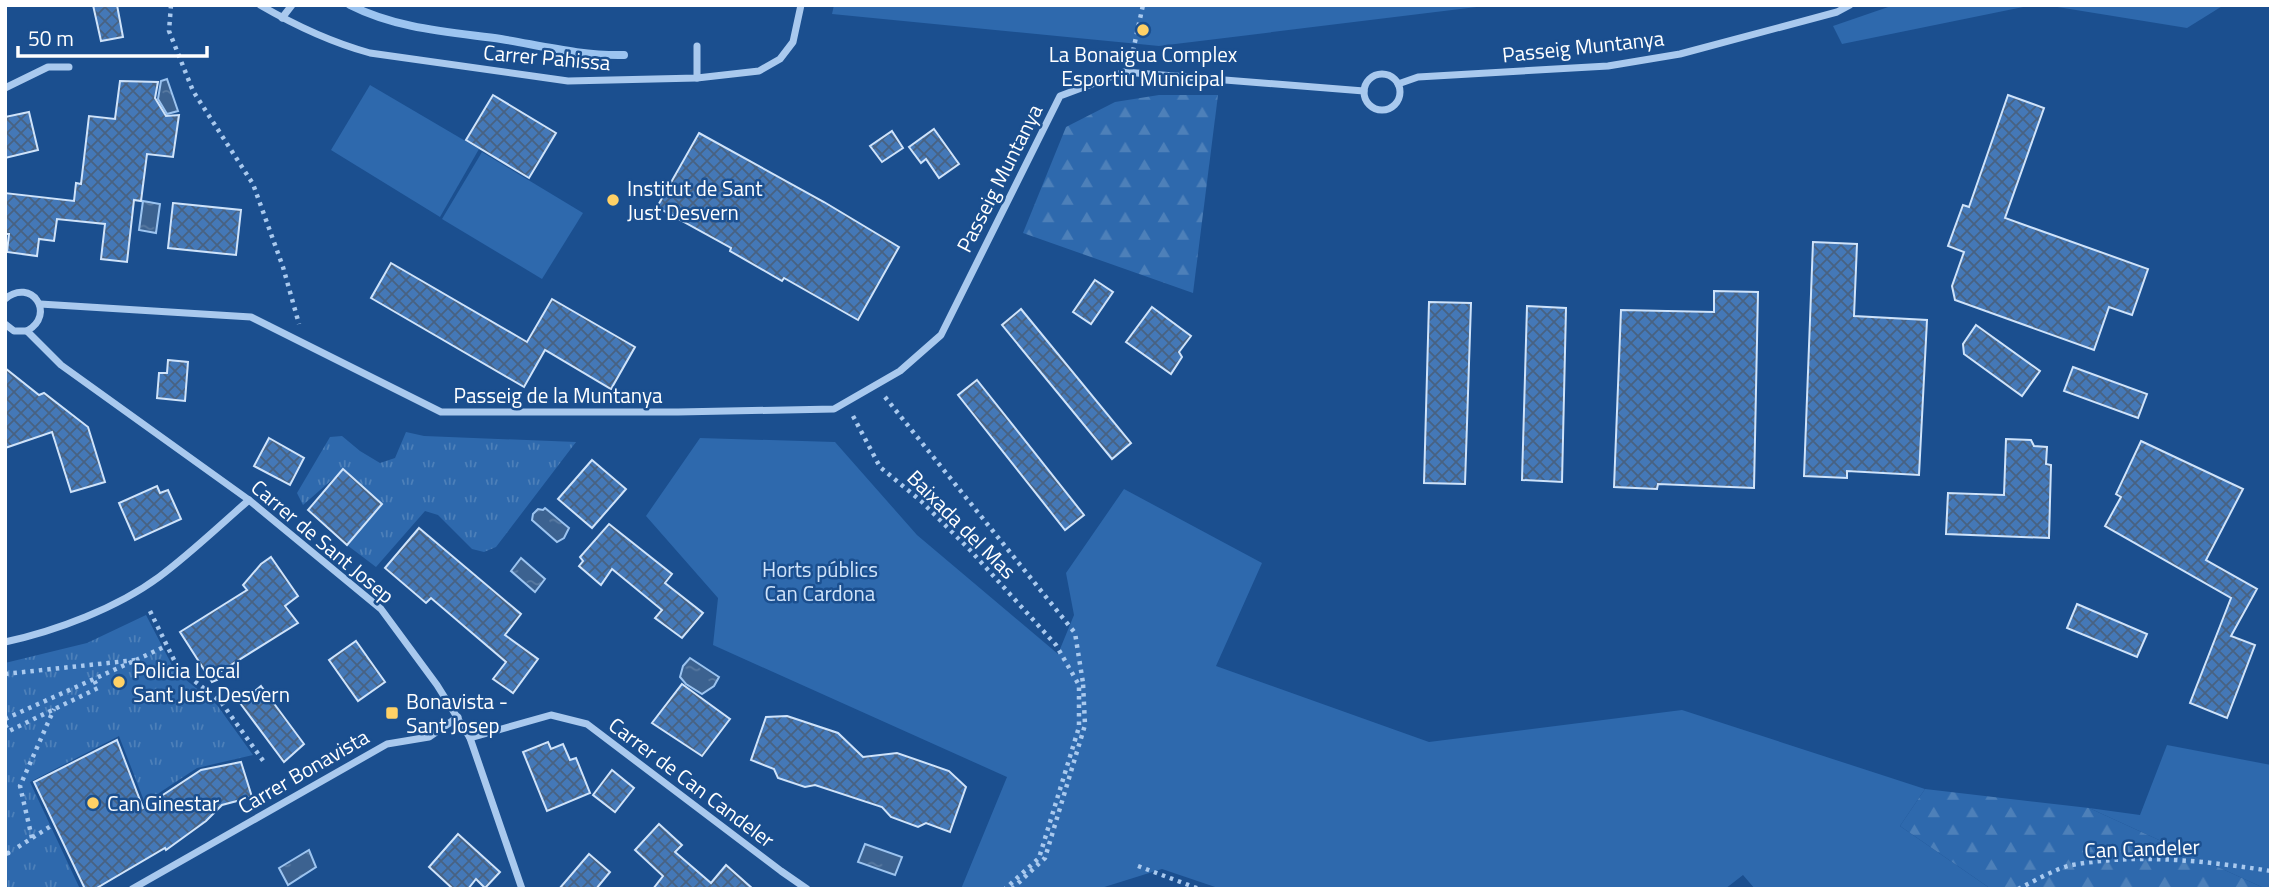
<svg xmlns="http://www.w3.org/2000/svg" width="2276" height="894" viewBox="0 0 2276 894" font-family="'Titillium Web',sans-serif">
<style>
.green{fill:#2e69ad}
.forest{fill:url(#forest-firs)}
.park{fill:url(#park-tufts)}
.water{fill:url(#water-ripples);stroke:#9cc4f0;stroke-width:2}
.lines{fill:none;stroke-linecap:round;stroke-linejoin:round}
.stream{stroke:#9cc4f0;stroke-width:8}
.building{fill:url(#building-cross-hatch);stroke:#cfe3fa;stroke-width:2}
.path{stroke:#a9c9ee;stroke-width:4.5;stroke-dasharray:3.5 5;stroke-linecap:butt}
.service{stroke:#a9c9ee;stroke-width:5}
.minor{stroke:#a9c9ee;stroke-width:7}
.poi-dot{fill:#ffd166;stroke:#1b4f8f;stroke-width:2.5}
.labels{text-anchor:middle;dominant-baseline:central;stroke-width:5;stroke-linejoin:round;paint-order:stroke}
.street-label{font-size:21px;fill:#fff;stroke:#1b4f8f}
.poi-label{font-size:21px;fill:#fff;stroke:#1b4f8f;text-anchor:start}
.park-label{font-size:21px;fill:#cfe3fa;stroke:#1b4f8f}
</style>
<defs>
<pattern id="forest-firs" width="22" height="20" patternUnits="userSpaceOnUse" patternTransform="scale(1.75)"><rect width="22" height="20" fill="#2e69ad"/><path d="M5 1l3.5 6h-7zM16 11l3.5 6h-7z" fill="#4d80b9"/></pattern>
<pattern id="park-tufts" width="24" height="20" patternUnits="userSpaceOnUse" patternTransform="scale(1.75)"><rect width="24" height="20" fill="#2e69ad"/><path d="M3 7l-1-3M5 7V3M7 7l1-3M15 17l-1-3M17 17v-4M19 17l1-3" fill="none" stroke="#4d80b9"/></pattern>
<pattern id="water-ripples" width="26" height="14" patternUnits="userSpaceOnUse" patternTransform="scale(1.75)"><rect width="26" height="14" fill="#3c6290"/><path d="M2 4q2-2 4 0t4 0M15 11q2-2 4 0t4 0" fill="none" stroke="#597aa1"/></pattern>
<pattern id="building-cross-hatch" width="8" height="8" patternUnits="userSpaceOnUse" patternTransform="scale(1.75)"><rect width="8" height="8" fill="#4478b7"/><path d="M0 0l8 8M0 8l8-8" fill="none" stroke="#486282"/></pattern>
</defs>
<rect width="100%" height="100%" fill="#1b4f8f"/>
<g class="green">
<path d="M834,5h659l-334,41 -327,-32z"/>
<path d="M1894,5h139l-191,39 -9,-18z"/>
<path d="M2045,5h179l-37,23z"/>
<path d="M370,85l109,64 -39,68 -109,-67z"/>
<path d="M482,152l101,61 -41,66 -100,-60z"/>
<path d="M700,438l135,4 82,93 141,119 16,-39 -8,-42 58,-84 138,74 -46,103 213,76 253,-32 243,79 -25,37 91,63h-236l-12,-14 -18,14h-504l-59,-20 -64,20h-137l46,-112 -294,-132 5,-47 -72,-82z"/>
<path d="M2167,745l104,20v124h-5l-177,-81 51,7z"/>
</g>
<g class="forest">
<path d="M1159,95h59l-25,198 -170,-60 43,-106 49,-25z"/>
<path d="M1925,789l164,19 177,81h-275l-91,-63z"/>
</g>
<g class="park">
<path d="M406,432l18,4 152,6 -80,105 -12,5 -12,-3 -34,-34 -13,-4 -49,56 -29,-22 35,-41 -39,-34 -40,35 -6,-12 33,-56 12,-1 18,15 20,12 15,-5z"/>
<path d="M146,615l29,56 42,34 36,50 -56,13 -38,25 -6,31 -34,-88 -89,46 50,107h-75v-226l82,-20z"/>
</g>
<g class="water">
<path d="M167,79l11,32 -11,3 -9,-15 3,-18z"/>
<path d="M143,201l17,3 -4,29 -17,-3z"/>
<path d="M545,508l24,20 -5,10 -7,4 -25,-22 1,-6 5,-5 5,1z"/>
<path d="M521,558l24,21 -10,13 -24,-21z"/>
<path d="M690,658l29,19 -5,9 -12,8 -16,-10 -6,-7 3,-11z"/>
<path d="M865,844l37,13 -7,18 -37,-13z"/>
<path d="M309,850l7,17 -28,18 -9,-17z"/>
</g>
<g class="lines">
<path class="stream" d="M350,5c47,24 100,27 151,34 42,7 81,17 123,16"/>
</g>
<g class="building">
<path d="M93,5h24l6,32 -22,4z"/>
<path d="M120,81l38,1 -3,16 11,18 13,-1 -6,42 -26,-3 -6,47 -7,-1 -7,62 -26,-3 4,-35 -48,-5 -3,22 -15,-2 -2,17 -30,-4 2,-18h-4v-41l69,8 2,-18 5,1 8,-68 26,3z"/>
<path d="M493,95l63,38 -27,45 -63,-38z"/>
<path d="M2008,95l36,13 -39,110 143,51 -16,46 -23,-8 -15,43 -139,-50 -3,-14 12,-34 -16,-6 15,-41 6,2z"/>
<path d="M29,112l9,38 -33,8v-41z"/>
<path d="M934,129l25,35 -20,14 -13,-19 -5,4 -12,-16z"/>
<path d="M892,131l11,17 -21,14 -12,-16z"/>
<path d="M699,133l125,69 75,45 -41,73 -74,-42 -2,3 -52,-30 1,-3 -74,-41z"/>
<path d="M173,203l68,7 -5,45 -68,-7z"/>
<path d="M1813,242l44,2 -3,72 73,4 -8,155 -72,-4v7l-43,-2z"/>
<path d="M391,263l136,79 25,-43 83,48 -24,42 -66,-39 -21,37 -153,-89z"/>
<path d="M1095,280l18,12 -22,32 -18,-12z"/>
<path d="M1714,291l44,1 -4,196 -96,-4 -1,5 -43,-2 7,-177 93,2z"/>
<path d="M1429,302l42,1 -6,181 -41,-1z"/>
<path d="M1527,306l39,2 -4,174 -40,-2z"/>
<path d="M1152,307l39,29 -12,16 3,5 -11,17 -45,-32z"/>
<path d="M1021,309l110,134 -19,16 -110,-134z"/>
<path d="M1976,325l64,46 -18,25 -58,-42 -1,-10z"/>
<path d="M168,360l20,2 -3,39 -28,-3 2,-25h8z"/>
<path d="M2073,367l74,27 -9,24 -74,-27z"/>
<path d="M5,368l34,27 5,-2 44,34 17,55 -34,10 -19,-60 -47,16z"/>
<path d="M977,380l107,135 -19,15 -107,-135z"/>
<path d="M269,438l35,20 -14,27 -36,-19z"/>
<path d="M2006,439l25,1 3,6 13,1 -1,17 5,1 -2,73 -103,-4 2,-41 56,2z"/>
<path d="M2141,441l102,48 -37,71 51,29 -26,47 24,9 -28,73 -37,-15 41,-105 -126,-72 16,-29 -5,-3z"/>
<path d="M592,460l34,29 -34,39 -34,-29z"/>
<path d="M343,469l39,35 -35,41 -39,-35z"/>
<path d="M157,486l3,7 8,-3 13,29 -46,21 -16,-37z"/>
<path d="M609,524l63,50 -7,9 38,30 -21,25 -27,-20 7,-8 -50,-41 -11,16 -22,-19 4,-5 -3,-4z"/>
<path d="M419,528l102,86 -16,21 33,24 -25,34 -20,-14 13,-17 -75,-64 -5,5 -41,-35z"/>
<path d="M271,557l27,39 -13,10 13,17 -80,50 -5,-6 4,13 -5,2 -32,-50 67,-42 -4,-5 18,-21z"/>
<path d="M2077,604l70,30 -10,23 -70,-29z"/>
<path d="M356,641l29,41 -27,19 -29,-41z"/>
<path d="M682,684l48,35 -28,37 -50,-33z"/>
<path d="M261,686l43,58 -20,18 -44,-59z"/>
<path d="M787,716l51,17 25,24 34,-4 52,18 17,16 -16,45 -24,-9 -8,4 -27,-10 -9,-10 -67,-22 -10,2 -27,-9 -4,-9 -23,-9 15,-43z"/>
<path d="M117,740l26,68 58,-38 40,-8 11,35 -30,8 -16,16 -40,29 -1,-2 -70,41h-10l-51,-107z"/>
<path d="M548,742l3,7 12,-5 7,16 6,-2 14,35 -43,18 -24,-59z"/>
<path d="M612,770l22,18 -19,24 -22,-17z"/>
<path d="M659,824l23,21 -7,7 36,31 15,-18 27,24h-100l10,-13 -28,-26z"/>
<path d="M458,834l42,38 -15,16 -9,-9 -8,10h-15l-24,-22z"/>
<path d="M589,854l21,18 -14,17h-37z"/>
</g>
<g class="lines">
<g class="path">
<path d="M171,5l-2,26 24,60 60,93 30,83 16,57"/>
<path d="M1133,51l10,-46"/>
<path d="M885,397l190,236 8,50"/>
<path d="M853,416l27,51 41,34 49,49 86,95 23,40v42l-40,131 -34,31"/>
<path d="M150,611l28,57 43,34 43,60"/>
<path d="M136,660l30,-14"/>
<path d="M5,674l131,-14 -131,59"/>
<path d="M5,725l4,6 89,-43 -5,-10"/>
<path d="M32,838l-12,-52 34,-77"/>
<path d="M18,847l36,-23"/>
<path d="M1138,866l61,23"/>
<path d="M1012,889l33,-31 40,-133 -2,-42"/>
<path d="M2018,889c17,-8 36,-20 54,-24 66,-12 134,-4 199,6"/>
</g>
<path class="service" d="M5,854l3,-1"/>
<g class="minor">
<path d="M260,5c36,21 70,37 110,48l198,28 129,-3 62,-7 21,-12 13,-17 8,-37"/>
<path d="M282,18l10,-13"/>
<path d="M697,46v32"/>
<circle cx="1382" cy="92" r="18"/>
<path d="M1398,84l20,-7 190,-11 72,-12 157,-42 13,-7"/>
<path d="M5,88l43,-21h21"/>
<path d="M5,299c26,-22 52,15 22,32h-13l-9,-7"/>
<path d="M40,304l211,13 190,95h237l156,-3 66,-38 41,-36 119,-239 64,-24 240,19"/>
<path d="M27,331l34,34 188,135 132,109 56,76 33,53 52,151"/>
<path d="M5,642c51,-11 112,-34 154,-65 31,-23 60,-51 90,-77"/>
<path d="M470,738l81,-23 36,9 194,147 26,18"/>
<path d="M132,889l255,-145 42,-7 29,-20"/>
</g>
</g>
<g class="poi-dot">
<circle cx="1143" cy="30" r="7"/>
<circle cx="613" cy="200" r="7"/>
<circle cx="119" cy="682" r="7"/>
<rect x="385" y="706" width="14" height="14" rx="3.5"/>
<circle cx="93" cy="803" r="7"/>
</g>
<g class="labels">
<g class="street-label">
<text transform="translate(1583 46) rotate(-6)">Passeig Muntanya</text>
<text transform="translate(547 57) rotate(5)">Carrer Pahissa</text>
<text transform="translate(999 178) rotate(-63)">Passeig Muntanya</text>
<text x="558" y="395">Passeig de la Muntanya</text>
<text transform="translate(962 524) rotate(45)">Baixada del Mas</text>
<text transform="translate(323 541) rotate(40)">Carrer de Sant Josep</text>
<text transform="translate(303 771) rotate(-30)">Carrer Bonavista</text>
<text transform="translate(692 782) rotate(37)">Carrer de Can Candeler</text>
<text transform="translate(2142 848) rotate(-2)">Can Candeler</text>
</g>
<g class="poi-label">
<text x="1143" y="54" text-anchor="middle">La Bonaigua Complex<tspan x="1143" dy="24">Esportiu Municipal</tspan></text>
<text x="627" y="188">Institut de Sant<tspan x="627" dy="24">Just Desvern</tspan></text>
<text x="133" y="670">Policia Local<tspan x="133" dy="24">Sant Just Desvern</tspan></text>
<text x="406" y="701">Bonavista -<tspan x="406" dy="24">Sant Josep</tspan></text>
<text x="107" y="803">Can Ginestar</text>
</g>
<g class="park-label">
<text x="820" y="569">Horts públics<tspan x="820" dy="24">Can Cardona</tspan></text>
</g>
</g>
<rect width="2276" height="894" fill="none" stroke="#ffffff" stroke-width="14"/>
<path d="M18 46v10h189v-10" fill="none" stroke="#ffffff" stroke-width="3.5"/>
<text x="28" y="46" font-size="21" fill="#ffffff" stroke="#1b4f8f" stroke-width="5" paint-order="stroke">50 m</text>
</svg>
